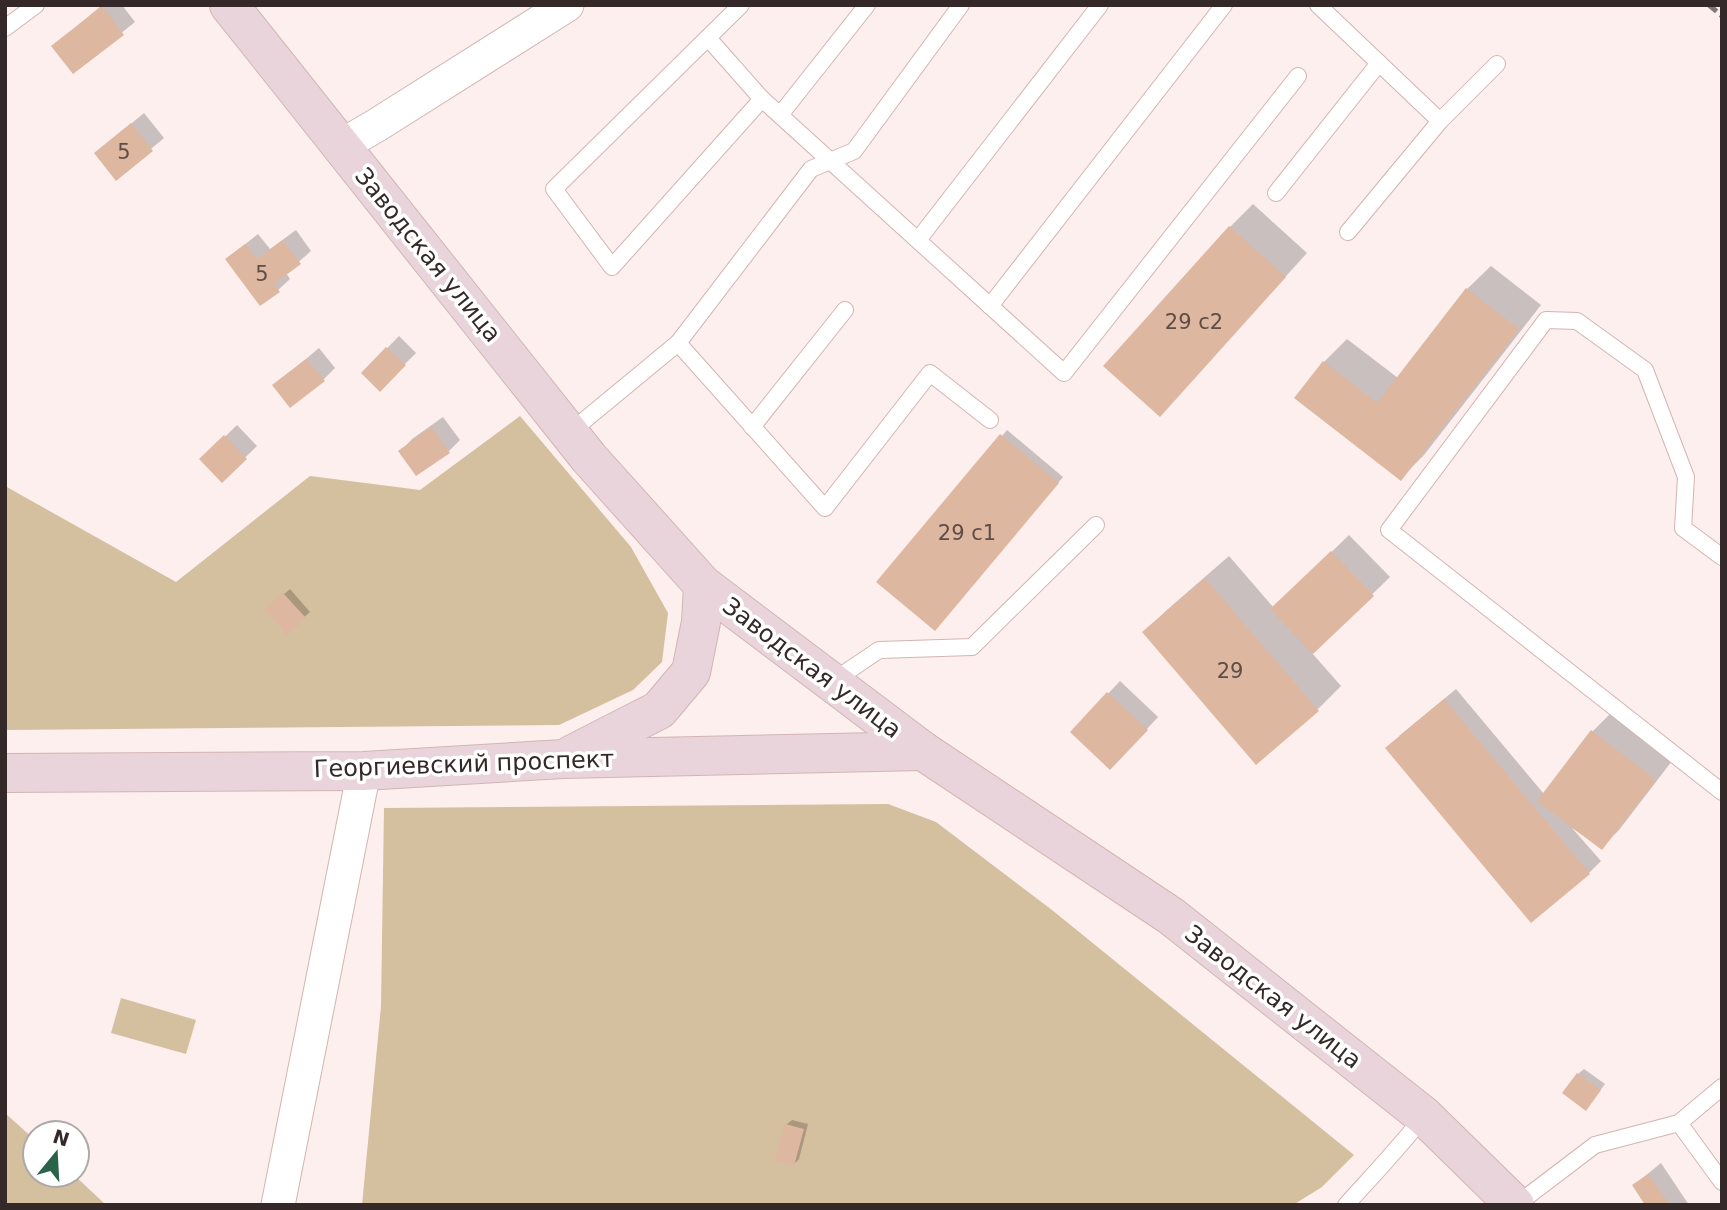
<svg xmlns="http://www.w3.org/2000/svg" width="1727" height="1210" viewBox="0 0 1727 1210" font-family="'DejaVu Sans',sans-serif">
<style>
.green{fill:#d4bf9e}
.shadow{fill:#0003}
.building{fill:#deb7a1}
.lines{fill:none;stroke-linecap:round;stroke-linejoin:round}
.lane-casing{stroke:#d2b5b2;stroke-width:18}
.street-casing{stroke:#d2b5b2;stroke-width:35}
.secondary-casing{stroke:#d2b5b2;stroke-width:40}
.lane{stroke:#fff;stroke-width:16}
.street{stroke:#fff;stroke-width:33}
.secondary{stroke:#e9d4dc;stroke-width:38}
.rail{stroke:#827675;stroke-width:5;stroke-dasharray:10 5;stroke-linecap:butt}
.labels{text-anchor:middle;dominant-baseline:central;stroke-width:7;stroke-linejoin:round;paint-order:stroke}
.number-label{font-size:21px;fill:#5e4c46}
.street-label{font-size:24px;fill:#342928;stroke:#fff}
</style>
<rect width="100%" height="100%" fill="#fcefee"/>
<g class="green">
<path d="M520,416l111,131 37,66 -6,49 -29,28 -74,35 -554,5v-244l171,96 134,-106 110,14z"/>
<path d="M888,804l48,18 116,88 302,245 -32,32 -29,18h-931l19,-199 3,-198z"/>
<path d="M121,998l75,22 -10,34 -75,-21z"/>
<path d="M5,1113l30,27v35h39l32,30h-101z"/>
</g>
<g class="shadow">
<path d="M102,5h20l13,17 -61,49 -20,-25z"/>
<path d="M144,113l20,25 -48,40 -20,-25z"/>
<path d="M1253,204l54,49 -147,162 70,-188z"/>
<path d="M296,230l15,21 -25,22 4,6 -12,11 -51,-31 31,-25 12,15z"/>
<path d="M1491,266l50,39 -117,150 -23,23 -77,-116 23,-23 51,39 69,-89z"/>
<path d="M399,336l17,17 -36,36 -17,-16z"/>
<path d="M319,348l16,20 -12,12 -48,5z"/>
<path d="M443,417l17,23 -12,12 -47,-1 11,-12z"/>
<path d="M237,425l20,21 -35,34 -20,-21z"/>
<path d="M1007,430l56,47 -123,146 -61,-41z"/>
<path d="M1349,535l41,42 -78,76 29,33 -23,23 -62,53 -112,-130 24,-23 61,-53 45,52z"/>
<path d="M290,589l20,23 -23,20 -14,-28z"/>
<path d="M1120,681l38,36 -36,39 -50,-24z"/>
<path d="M1456,689l88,105 49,-63 17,-17 62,47 -53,69 -18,18 -29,-20 29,33 -12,12 -190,-137z"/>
<path d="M1584,1069l21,15 -14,19 -13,-29z"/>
<path d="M792,1120l16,4 -9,35 -5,5 -8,-39z"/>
<path d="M1661,1163l28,42h-42l-13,-20z"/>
</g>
<g class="building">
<path d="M102,6l22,29 -51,39 -22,-28z"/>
<path d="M131,123l22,28 -37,30 -22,-28z"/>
<path d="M1229,226l57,51 -126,140 -57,-51z"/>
<path d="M283,240l18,24 -27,20 6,8 -20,14 -35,-47 20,-15 12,15z"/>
<path d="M1466,288l53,41 -118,152 -107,-83 29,-37 54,42z"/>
<path d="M386,347l20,18 -26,27 -19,-19z"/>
<path d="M306,359l19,22 -35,27 -18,-23z"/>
<path d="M431,427l19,26 -34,23 -18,-25z"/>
<path d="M1000,434l59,49 -124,148 -59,-49z"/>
<path d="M224,435l23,24 -25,24 -23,-24z"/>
<path d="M1331,551l43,45 -61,58 -43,-45z"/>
<path d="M1205,578l114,133 -63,54 -114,-133z"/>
<path d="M283,593l23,25 -19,17 -22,-26z"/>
<path d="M1107,692l41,38 -38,40 -40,-38z"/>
<path d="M1444,699l146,175 -59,49 -146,-175z"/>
<path d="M1591,730l65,50 -54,70 -65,-49z"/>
<path d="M1577,1073l24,17 -15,21 -24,-18z"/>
<path d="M785,1124l19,5 -10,37 -19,-5z"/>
<path d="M1648,1174l22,31h-25l-13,-20z"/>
</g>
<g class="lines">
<defs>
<g id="lane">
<path d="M741,5l-187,184 58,78 150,-168 302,274 234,-297"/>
<path d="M1318,5l122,116 -92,111"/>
<path d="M5,28l31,-23"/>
<path d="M708,38l54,61"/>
<path d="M780,115l87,-110"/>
<path d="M1440,121l57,-57"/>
<path d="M1276,193l103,-130"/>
<path d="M918,240l182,-235"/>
<path d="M990,306l234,-301"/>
<path d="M678,343l147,165 105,-135 60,47"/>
<path d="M752,427l93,-117"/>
<path d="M569,433l109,-90 133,-174 43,-18 107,-146"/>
<path d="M1722,557l-39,-29 3,-51 -41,-107 -68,-49 -31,-1 -157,210 333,262"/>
<path d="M833,681l46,-31 93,-3 124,-122"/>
<path d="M1679,1123l43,59"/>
<path d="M1346,1205c27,-30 54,-58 78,-89"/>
<path d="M1516,1205l79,-60 84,-22 43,-36"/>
</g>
<g id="street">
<path d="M341,146l36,-21 190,-120"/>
<path d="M278,1205l86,-434"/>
</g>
<g id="secondary">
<path d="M229,5l360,453 114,127 220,166 248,165 253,200 91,89"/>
<path d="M571,755l88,-45 32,-38 10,-50 2,-37"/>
<path d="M5,773l359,-2 199,-12 360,-8"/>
</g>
</defs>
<use href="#lane" class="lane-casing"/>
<use href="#street" class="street-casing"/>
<use href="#secondary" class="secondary-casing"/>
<use href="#lane" class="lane"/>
<use href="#street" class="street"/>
<use href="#secondary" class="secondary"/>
<path class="rail" d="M1709,5l13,11"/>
</g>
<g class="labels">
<g class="number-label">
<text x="124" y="152">5</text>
<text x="262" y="274">5</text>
<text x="1194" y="322">29 с2</text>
<text x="967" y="533">29 с1</text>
<text x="1230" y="671">29</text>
</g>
<g class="street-label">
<text transform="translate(428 255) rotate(51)">Заводская улица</text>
<text transform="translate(812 668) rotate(37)">Заводская улица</text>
<text transform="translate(464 764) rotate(-2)">Георгиевский проспект</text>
<text transform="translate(1273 997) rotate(38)">Заводская улица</text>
</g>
</g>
<rect width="1727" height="1210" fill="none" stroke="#342928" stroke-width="14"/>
<g transform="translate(56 1154) rotate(18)"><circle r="33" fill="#ffffff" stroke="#aea9a9" stroke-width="2"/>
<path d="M0-5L12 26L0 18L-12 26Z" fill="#2a624a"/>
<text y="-10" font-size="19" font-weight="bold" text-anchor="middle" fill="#342928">N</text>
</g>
</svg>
